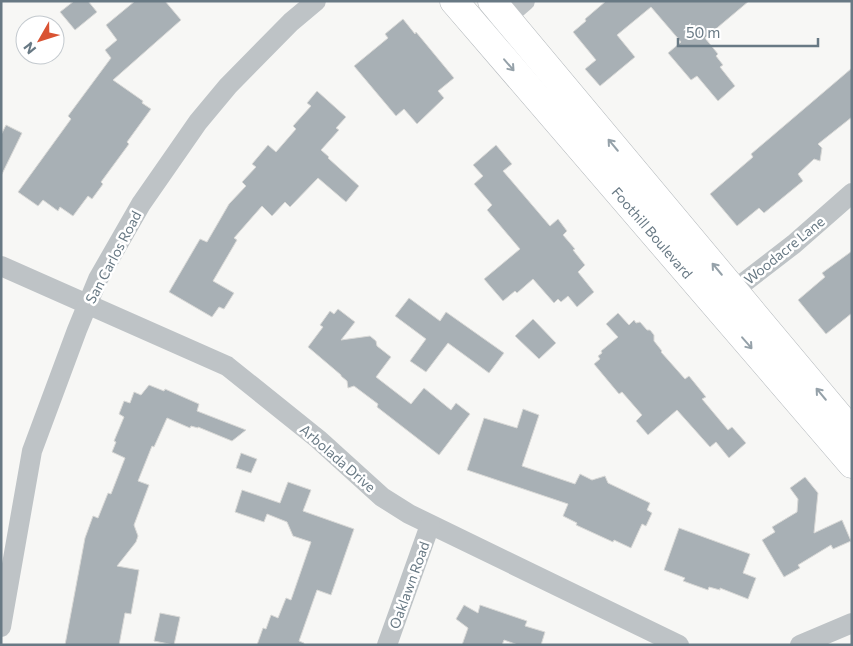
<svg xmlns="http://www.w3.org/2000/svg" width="853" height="646" viewBox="0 0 853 646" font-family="Commissioner,sans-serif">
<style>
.building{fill:#a8b0b5;stroke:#d9d9d7}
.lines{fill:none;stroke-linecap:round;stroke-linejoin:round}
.primary-casing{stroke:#b2b7bb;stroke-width:29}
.minor{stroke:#bec3c6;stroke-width:20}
.primary{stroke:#fff;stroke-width:28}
.oneway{stroke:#95a1a9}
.labels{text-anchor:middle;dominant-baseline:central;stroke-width:5;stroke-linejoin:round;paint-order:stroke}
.street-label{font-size:14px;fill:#687984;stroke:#fff}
</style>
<rect width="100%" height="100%" fill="#f7f7f5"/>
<g class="building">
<path d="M74,1h14l9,11 -22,18 -15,-18z"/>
<path d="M135,1h30l16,19 -68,60 30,21 -1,2 9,6 -24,33 2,2 -28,38 2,2 -11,15 -4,-3 -15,20 -13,-9 -2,4 -15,-11 -5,6 -20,-14 53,-73 -3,-3 43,-58 -6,-8 12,-10 -11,-15z"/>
<path d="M606,1h143l-44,37 13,16 -2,2 7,9 -3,2 15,19 -17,15 -21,-25 -6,4 -23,-27 13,-11 -30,-35 -34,28 18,22 -35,29 -15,-17 11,-9 -23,-28 13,-11 -1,-2z"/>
<path d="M403,19l12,15 1,-2 38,46 -16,13 6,7 -27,26 -13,-15 -8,7 -42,-50 34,-28 -3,-4z"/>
<path d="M852,68v49l-34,27 4,4 -2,13 -6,-2 -16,15 5,7 -39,32 -5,-5 -22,18 -27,-32 43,-37 -2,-3z"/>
<path d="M317,91l29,26 -10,11 3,2 -18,20 8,7 -1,1 31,28 -13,16 -28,-24 -28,29 -5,-5 -13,14 -10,-10 -28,32 3,2 -24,41 21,12 -10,16 -5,-2 -7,10 -43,-25 31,-53 7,3 22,-38 17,-18 -4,-4 14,-15 -4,-3 16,-19 8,7 20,-23 -3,-3 18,-20 -4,-3z"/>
<path d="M6,125l16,8 -21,43v-41z"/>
<path d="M496,145l16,19 -9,7 47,55 8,-7 9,12 -4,4 12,14 -2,1 12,15 -7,7 16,20 -17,15 -9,-11 -7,6 -3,-3 -4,4 -21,-24 -16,14 -2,-2 -12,10 -19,-22 36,-30 -33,-39 5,-5 -18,-21 9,-8 -10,-11z"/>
<path d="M852,251v62l-26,21 -28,-34 27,-23 -3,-4z"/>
<path d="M409,298l31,23 6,-9 58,41 -15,20 -41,-30 -22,29 -16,-11 16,-22 -31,-23z"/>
<path d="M338,309l17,13 -14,18 29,-4 6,5 1,5 14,11 -15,20 35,27 13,-16 27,22 5,-7 14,11 -31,41 -62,-48 1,-3 -24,-18 -6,2 -1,-7 -6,-5v-1l-33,-28 15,-20 -3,-2 10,-14 4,3z"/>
<path d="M618,313l11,12 5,-5 2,3 4,-1 7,8h3l4,5v6l8,10 -1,1 24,27 4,-3 17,21 -4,2 26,31 4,-3 14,16 -17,15 -13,-16 -6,5 -33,-37 -29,25 -12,-14 6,-6 -20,-23 -3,2 -25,-30 6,-5 -2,-3 4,-3 -1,-2 17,-14 -12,-13z"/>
<path d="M533,319l23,24 -17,16 -24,-23z"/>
<path d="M149,385l15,6 1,-2 34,15 -2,7 49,19 -14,11 -34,-14v1l-7,-2 -1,2 -23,-10 -13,29 -2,-1 -14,35 11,4 -15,40 4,11 -2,6 -19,24 22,4 -8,44 -6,-1 -6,32h-54l20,-107 8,-22 5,2 10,-25 3,1 14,-36 -13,-6 4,-10 -2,-1 10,-24 -5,-3 5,-13 6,2 4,-11 7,3z"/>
<path d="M523,409l16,6 -17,51 53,18 5,-10 12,6 13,-4 3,7 42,20 -3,7 5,3 -6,13 -4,-2 -11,24 -17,-8 -1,2 -37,-17 1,-2 -14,-7 5,-12 -101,-34 17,-52 33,10z"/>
<path d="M241,453l16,6 -6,14 -15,-5z"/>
<path d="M805,477l13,16 -4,40 28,-13 9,21 -18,8 -2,-4 -33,20 2,3 -16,9 -22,-37 13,-8 -3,-5 25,-15 1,-13 -8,-11z"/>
<path d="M288,482l23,8 -8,21 51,18 -23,66 -14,-5 -18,51 5,2v2h-47l6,-17 3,1 5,-14 7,3 8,-20 5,2 20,-58 -18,-6 -6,-14 -20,-8 -3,8 -29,-10 7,-22 38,13z"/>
<path d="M679,528l71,26 -7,19 13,5 -8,21 -28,-11v2l-11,-3 -1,3 -25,-9 2,-3 -21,-8z"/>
<path d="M464,605l14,8 2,-8 47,16 -2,5 20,6 -4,13h-23l-14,-5 -2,5h-40l6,-17 -12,-9z"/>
<path d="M160,613l20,4 -6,28 -20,-4z"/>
</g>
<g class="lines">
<defs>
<g id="primary">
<path id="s1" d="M454,1l398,463"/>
<path d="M492,1l360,431"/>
</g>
</defs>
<use href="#primary" class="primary-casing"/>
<g class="minor">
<path d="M484,36l41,-35"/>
<path d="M1,266l226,100 91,73 64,58 27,17 270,131"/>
<path d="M724,298l70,-54 58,-51"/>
<path d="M1,627l31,-176 45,-121 21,-51 43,-75 57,-82 30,-36 63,-64 25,-21"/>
<path d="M387,645l43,-120"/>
<path d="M800,645l52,-22"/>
</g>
<use href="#primary" class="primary"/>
</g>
<defs><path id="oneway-shaft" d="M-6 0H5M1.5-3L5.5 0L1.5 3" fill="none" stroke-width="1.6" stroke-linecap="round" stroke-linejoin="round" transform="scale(1.25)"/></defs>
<g class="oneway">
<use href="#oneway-shaft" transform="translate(509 65) rotate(49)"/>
<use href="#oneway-shaft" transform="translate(613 145) rotate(-130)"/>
<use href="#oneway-shaft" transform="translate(717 269) rotate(-130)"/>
<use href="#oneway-shaft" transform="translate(747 343) rotate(49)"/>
<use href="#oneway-shaft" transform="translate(821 394) rotate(-130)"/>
</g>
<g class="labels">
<g class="street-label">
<text stroke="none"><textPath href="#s1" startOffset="305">Foothill Boulevard</textPath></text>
<text transform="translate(784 250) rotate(-39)">Woodacre Lane</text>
<text transform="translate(113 257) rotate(-62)">San Carlos Road</text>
<text transform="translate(338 458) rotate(41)">Arbolada Drive</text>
<text transform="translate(409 585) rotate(-70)">Oaklawn Road</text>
</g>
</g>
<rect width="853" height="646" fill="none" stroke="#687984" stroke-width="5"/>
<g transform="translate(40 40) rotate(231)"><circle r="24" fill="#ffffff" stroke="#c3c9ce"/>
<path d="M0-4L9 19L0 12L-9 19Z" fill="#d95333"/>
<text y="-8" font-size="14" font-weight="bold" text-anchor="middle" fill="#687984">N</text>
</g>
<path d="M678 38v8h140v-8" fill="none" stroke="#687984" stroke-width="2.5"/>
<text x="686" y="38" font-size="15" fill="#687984" stroke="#ffffff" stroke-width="4" paint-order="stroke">50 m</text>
</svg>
